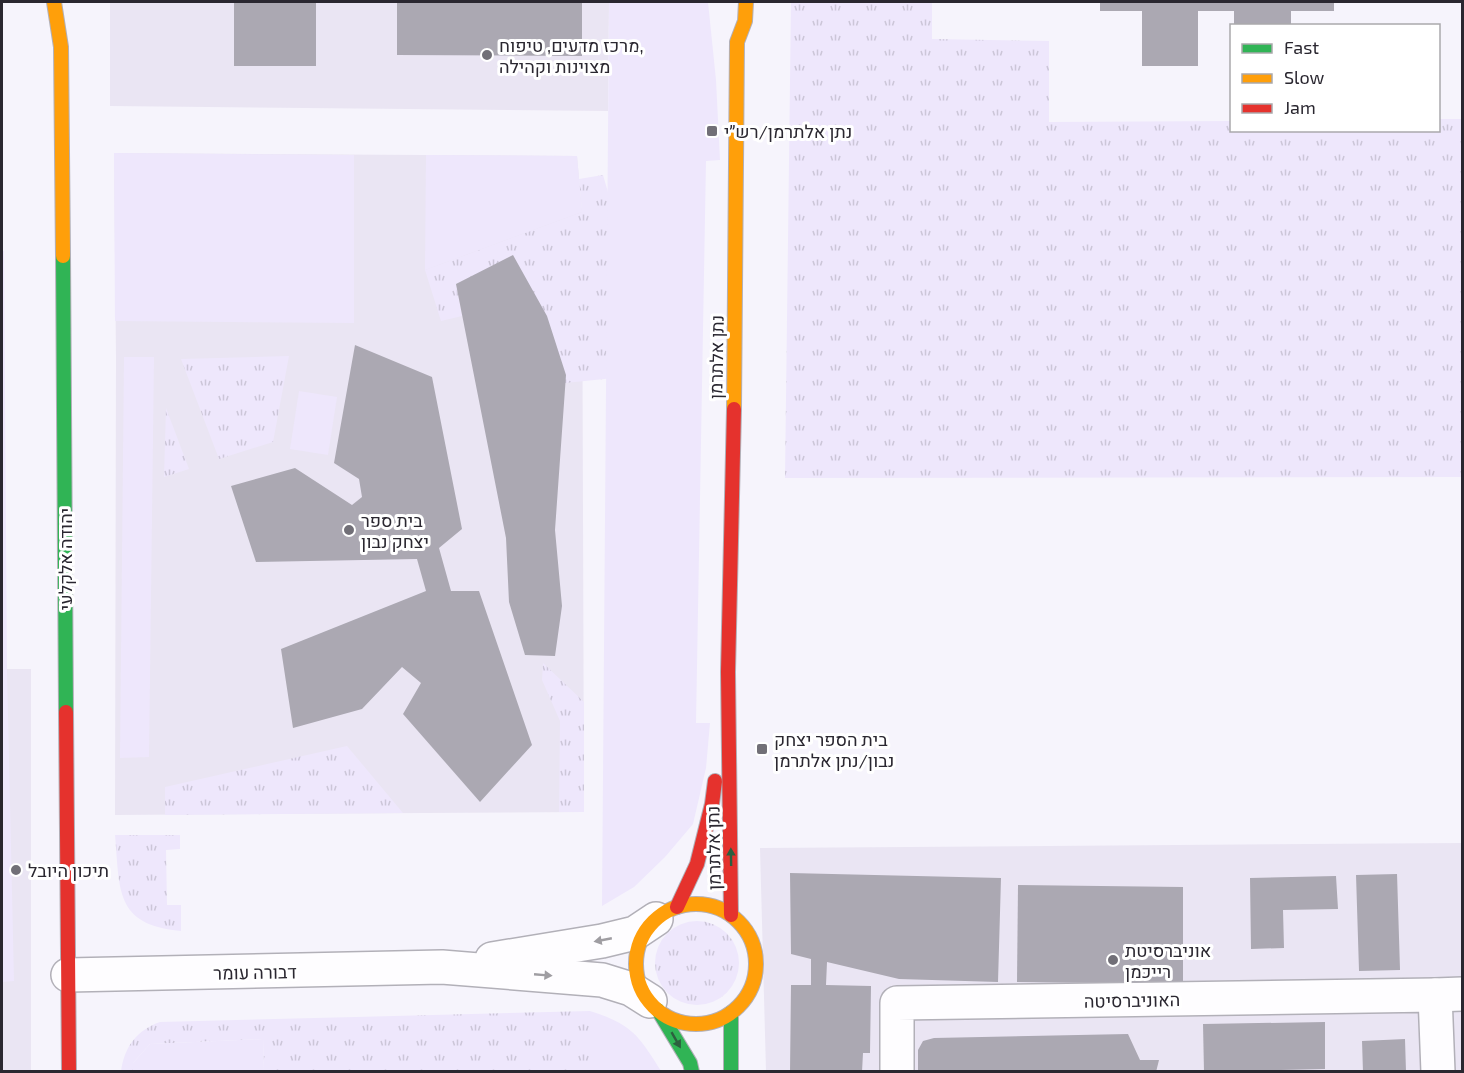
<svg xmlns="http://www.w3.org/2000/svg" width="1464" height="1073" viewBox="0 0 1464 1073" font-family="'Exo 2',Heebo,sans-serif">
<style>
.built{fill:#eae5f3}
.grass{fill:url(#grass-tufts)}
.park{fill:#eee7fc}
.building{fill:#aba8b2}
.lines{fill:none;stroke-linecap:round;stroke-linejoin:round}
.street-casing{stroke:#b2b0b8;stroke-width:36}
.fast-casing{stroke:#b2b0b8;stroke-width:16}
.slow-casing{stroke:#b2b0b8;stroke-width:16}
.jam-casing{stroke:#b2b0b8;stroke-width:16}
.street{stroke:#fefdff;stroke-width:33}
.fast{stroke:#30b455;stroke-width:14}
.slow{stroke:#ff9f0a;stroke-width:14}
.jam{stroke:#e5322d;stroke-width:14}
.oneway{fill:#2c5f3f}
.oneway2{fill:#9f9da2}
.poi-dot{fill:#716f77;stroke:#fff;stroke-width:2}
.labels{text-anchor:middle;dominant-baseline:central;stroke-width:6;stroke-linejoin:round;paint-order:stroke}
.poi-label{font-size:18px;fill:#2a2730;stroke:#fff;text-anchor:start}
.street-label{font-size:18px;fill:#2a2730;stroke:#fff}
</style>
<defs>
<pattern id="grass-tufts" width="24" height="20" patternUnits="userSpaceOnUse" patternTransform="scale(1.5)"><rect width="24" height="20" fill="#eee7fc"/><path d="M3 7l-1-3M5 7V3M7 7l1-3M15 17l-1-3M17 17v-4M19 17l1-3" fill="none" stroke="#ccc6d8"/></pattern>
</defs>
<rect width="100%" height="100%" fill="#f6f4fc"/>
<g class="built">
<path d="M110,2h499l-1,109 -498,-5z"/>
<path d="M114,153l463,3 5,56 2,600 -469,3 1,-458z"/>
<rect x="2" y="669" width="29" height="402"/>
<path d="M1462,843v228h-696l-6,-223z"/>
</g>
<g class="grass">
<path d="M791,2h141v37l117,2v81l182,-1 1,9h206l1,-11h23v358l-677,1z"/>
<path d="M603,175l7,24 14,178 -59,6 -52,-127 -57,28 6,32 -21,5 -16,-51 157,-58 -3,-33z"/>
<path d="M289,356l-16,86 -54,17 -38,-100z"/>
<path d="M166,408l23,61 -25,8z"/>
<path d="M543,663l41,39v110h-25l1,-91 -18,-41z"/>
<path d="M347,746l56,67 -238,2v-28z"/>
<path d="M115,835h65v14l-14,1 1,55h14v26c-67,-6 -61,-42 -66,-96z"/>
<circle cx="697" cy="963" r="42"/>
<path d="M590,1011v60h-326l-1,-32 -113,5 -17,19v8l-12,1c3,-25 16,-42 39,-50z"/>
</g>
<g class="park">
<path d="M609,2h99l8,78 4,80 -14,1 -10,562h14l-4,45 -13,56 -28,33 -31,30 -32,19z"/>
<path d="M114,153l240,2v168l-239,-2z"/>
<path d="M426,155l151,1 5,56 -157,58z"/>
<path d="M2,251h2l3,418 7,312 -12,1z"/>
<path d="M124,357h30l-5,400 -29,1z"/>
<path d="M299,391l38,6 -9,58 -38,-6z"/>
<path d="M590,1011c42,13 49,25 71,60h-71z"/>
<path d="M263,1039l1,32h-131v-8l17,-19z"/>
</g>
<g class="building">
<rect x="234" y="2" width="82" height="64"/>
<path d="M397,2h185v54l-185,-1z"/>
<path d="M1100,2h234v9h-43v15h-57v-15h-36v55h-56v-55h-42z"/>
<path d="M513,255l34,61 19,59 -11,155 7,76 -7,50 -30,-1 -16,-53 -3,-64 -50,-254z"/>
<path d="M355,345l77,32 30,152 -23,19 12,43h28l53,154 -52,57 -77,-88 18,-31 -19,-16 -40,42 -69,19 -12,-79 145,-58 -9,-32 -161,3 -25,-76 64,-18 57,37 10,-8 -3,-18 -25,-16z"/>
<path d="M790,873l211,5 -3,104 -99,-3 -72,-17 -1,23 45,1 -1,67h-7l-1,19h-72l1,-87h20v-26l-20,-5z"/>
<path d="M1397,874l3,96 -41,1 -3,-96z"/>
<path d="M1336,876l2,33 -55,1 1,38 -33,1 -1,-71z"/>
<path d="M1018,885l165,2v97l-166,-2z"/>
<path d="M1325,1022v47l-121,3 -1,-48z"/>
<path d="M1128,1034l12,26h19l-3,12h-238v-22l5,-9 11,-3z"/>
<path d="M1405,1039l1,33h-43l-1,-31z"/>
</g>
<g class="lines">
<defs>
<g id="street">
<path d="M492,959l110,-18 33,-8 21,-14"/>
<path d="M68,975l374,-8 160,13 29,9 19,12"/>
<path d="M1435,995l27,-1"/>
<path d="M897,1072v-69l538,-8 3,77"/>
</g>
<g id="fast">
<path d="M63,256l3,456"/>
<path d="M658,1010l32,53 2,9"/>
<path d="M731,1013v59"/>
</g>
<g id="slow">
<path d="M54,2l7,45 2,209"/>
<path d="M734,409l3,-367 8,-21 1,-19"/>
<circle cx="696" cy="964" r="60"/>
</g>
<g id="jam">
<path d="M66,712l3,360"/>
<path d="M677,907l20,-43 15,-60 3,-23"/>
<path d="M731,915l-3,-243 6,-263"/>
</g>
</defs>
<use href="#street" class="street-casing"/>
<use href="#fast" class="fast-casing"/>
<use href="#slow" class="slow-casing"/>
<use href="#jam" class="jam-casing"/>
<use href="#street" class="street"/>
<use href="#fast" class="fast"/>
<use href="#slow" class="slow"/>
<use href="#jam" class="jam"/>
</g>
<defs><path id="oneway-solid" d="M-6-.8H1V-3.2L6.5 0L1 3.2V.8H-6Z" transform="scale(1.5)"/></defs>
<g class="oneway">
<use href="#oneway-solid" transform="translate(731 857) rotate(-91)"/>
<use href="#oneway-solid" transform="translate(676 1040) rotate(60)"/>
</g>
<g class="oneway2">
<use href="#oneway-solid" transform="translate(603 940) rotate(169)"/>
<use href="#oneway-solid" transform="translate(543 975) rotate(5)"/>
</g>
<g class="poi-dot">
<circle cx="487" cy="55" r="6"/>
<rect x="706" y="125" width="12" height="12" rx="3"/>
<circle cx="349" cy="530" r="6"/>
<rect x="756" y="743" width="12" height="12" rx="3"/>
<circle cx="16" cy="870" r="6"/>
<circle cx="1113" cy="960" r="6"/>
</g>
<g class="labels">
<g class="poi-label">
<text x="499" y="45">מרכז מדעים, טיפוח,<tspan x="499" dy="21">מצוינות וקהילה</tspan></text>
<text x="724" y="131">נתן אלתרמן/רש״י</text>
<text x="361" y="520">בית ספר<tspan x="361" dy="21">יצחק נבון</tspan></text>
<text x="774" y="739">בית הספר יצחק<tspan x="774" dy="21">נבון/נתן אלתרמן</tspan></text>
<text x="28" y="870">תיכון היובל</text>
<text x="1125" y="950">אוניברסיטת<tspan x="1125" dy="21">רייכמן</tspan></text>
</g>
<g class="street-label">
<text transform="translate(716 357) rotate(-89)">נתן אלתרמן</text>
<text transform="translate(65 559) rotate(-90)">יהודה אלקלעי</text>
<text transform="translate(713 848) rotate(-91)">נתן אלתרמן</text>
<text transform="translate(255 972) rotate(-1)">דבורה עומר</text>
<text transform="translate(1132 1000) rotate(-1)">האוניברסיטה</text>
</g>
</g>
<rect width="1464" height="1073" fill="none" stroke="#2a2730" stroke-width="6"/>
<rect x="1230" y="24" width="210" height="108" fill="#ffffff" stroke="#aaa9ac" stroke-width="1.5"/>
<rect x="1242" y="44" width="30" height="9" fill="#30b455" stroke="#aaa9ac" stroke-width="1.5"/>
<text x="1284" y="54" font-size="18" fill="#2a2730">Fast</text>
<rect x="1242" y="74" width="30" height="9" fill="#ff9f0a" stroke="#aaa9ac" stroke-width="1.5"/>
<text x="1284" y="84" font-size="18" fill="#2a2730">Slow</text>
<rect x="1242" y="104" width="30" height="9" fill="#e5322d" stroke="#aaa9ac" stroke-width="1.5"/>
<text x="1284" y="114" font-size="18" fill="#2a2730">Jam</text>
</svg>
